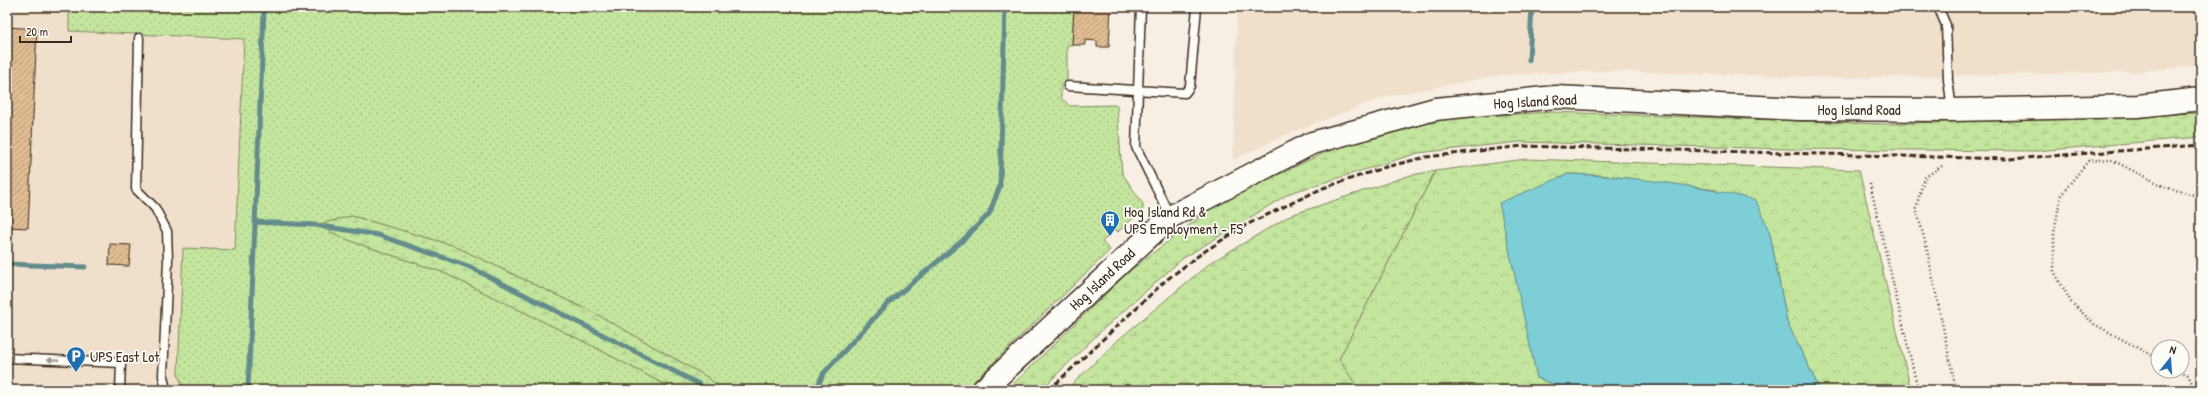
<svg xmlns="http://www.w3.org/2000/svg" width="2208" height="397" viewBox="0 0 2208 397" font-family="'Patrick Hand',sans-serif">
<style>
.built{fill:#f0e0cb}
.grass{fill:url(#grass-dots);stroke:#80885e}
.forest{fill:url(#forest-crowns);stroke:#80885e}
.wetland{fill:url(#wetland-marsh);stroke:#80885e}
.water{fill:#7dced6;stroke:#638c8c}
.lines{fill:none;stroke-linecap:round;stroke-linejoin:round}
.stream{stroke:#638c8c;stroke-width:5}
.building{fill:url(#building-hatch);stroke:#3b2a1e}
.lane-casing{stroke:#3b2a1e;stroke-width:11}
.secondary-casing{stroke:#3b2a1e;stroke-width:25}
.path{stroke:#3b2a1e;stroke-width:2.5;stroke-dasharray:1 3;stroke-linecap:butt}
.lane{stroke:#fdfcf7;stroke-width:8}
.secondary{stroke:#fdfcf7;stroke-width:22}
.rail{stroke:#3b2a1e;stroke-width:3;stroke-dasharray:6 3;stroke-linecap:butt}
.oneway{fill:#9c938a}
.labels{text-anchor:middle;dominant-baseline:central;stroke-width:3.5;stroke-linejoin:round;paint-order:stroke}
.street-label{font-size:15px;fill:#3b2a1e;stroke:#fdfcf7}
.poi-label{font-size:15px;fill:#3b2a1e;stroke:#fdfcf7;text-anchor:start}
</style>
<defs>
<pattern id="grass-dots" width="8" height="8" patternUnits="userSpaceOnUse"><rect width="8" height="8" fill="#c4e59e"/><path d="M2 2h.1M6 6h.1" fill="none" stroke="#a9c588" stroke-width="1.8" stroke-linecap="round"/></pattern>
<pattern id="forest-crowns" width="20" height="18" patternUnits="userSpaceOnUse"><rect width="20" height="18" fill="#c4e59e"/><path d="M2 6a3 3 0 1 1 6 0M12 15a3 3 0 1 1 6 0" fill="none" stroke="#a9c588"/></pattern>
<pattern id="wetland-marsh" width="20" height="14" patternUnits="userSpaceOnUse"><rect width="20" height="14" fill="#c4e59e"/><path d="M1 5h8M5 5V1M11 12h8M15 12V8" fill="none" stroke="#a9c588"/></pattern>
<pattern id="building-hatch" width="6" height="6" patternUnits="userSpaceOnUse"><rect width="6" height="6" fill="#e0bd92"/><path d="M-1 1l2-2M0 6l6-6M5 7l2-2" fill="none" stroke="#b79a77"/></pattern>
</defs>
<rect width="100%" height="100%" fill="#f7efe3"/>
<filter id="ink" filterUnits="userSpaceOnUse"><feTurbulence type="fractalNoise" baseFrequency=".025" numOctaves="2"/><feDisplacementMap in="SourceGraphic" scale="8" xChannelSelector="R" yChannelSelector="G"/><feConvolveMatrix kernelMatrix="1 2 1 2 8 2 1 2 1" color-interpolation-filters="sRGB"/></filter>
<g filter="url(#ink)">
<g class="built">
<path d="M7,7h1020l-73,383h-947z"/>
<path d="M1237,7h964v58l-67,7 -290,6 -237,-7 -107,4 -116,22 -99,38 -52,25z"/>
</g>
<path class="grass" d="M69,7h1005l-2,38h-5v35l-6,5v13l9,8 47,-1 5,68 21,31v5l-25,23 -3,-3 -13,13 8,8 -145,140h-146l3,-14 -9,14h-90l-16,-13 -109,-62 -146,-70 -100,-29 -36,9 40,18 86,29 143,70 90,48h-491l-6,-16 5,-126 52,2 9,-211 -175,-8z"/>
<path class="forest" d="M1526,159l333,11 52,220h-91l-33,-68 -17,-88 -53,-44 -115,-15 -34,-1 -31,204 32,12h-210l-20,-31 96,-188z"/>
<g class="wetland">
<path d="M1553,112l331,12 317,-11v24l-165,14 -247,-2 -270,-7 -101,11 -128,40 -108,66 -82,73 -59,58h-34l120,-117 91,-70 121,-57 110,-28z"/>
<path d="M1435,171l-96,188 20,31h-293l52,-50 92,-77 81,-48 120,-40z"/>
<path d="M352,216l100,29 146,70 109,62 16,13h-48l-90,-48 -143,-70 -86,-29 -41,-18z"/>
</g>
<path class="water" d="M1568,174c63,2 127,11 188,26l14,34 17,88 33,68h-251l-32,-12 -38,-175z"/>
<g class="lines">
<g class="stream">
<path d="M219,7l45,3 7,-3"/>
<path d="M1529,60l3,-53"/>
<path d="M255,222l60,3 63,10 90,31 231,118 6,6"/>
<path d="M7,264l78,3"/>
<path d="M248,390l16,-380"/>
<path d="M816,390l7,-16 65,-71 73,-61 28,-28 11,-28 5,-179"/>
</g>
</g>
<g class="building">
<path d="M1074,7h37l-2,40h-12v-6l-12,-1v5h-13z"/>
<path d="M7,27l30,2 -9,199 -21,-1z"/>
<path d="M110,244l21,1 -2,21 -20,-1z"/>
</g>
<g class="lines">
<defs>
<g id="lane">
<path d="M1141,7l-5,140 34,69"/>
<path d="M1938,7l8,18 2,55 4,29"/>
<path d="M139,38l-3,151 19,19 12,23 1,29 -5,116 3,14"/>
<path d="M1068,86l117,7 5,-7 7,-79"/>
<path d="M7,358l114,5 -1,27"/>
</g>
<path id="secondary" d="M983,390l187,-173 142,-74 123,-34 121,-12 242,12 154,1 186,-4 63,-7"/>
</defs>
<use href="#lane" class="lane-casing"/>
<use href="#secondary" class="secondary-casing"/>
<g class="path">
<path d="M1942,166l-18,12 -8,30 10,37 30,145"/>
<path d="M1870,184l48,206"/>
<path d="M2158,359l-64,-35 -23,-22 -17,-31v-39l7,-37 27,-34 22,-2 55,28 36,10"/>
<path d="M2180,371l8,4 7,15"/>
</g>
<use href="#lane" class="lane"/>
<use href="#secondary" class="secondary"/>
<path class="rail" d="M1049,390l116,-109 37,-28 44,-28 77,-37 63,-21 40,-10 97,-11 486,13 192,-14"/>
</g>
<defs><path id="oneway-solid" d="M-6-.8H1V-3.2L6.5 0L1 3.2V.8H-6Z"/></defs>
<use class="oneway" href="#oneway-solid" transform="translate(53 360) rotate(-177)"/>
</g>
<defs>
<symbol id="building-pin" viewBox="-11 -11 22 30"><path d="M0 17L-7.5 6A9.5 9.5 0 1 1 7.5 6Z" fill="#1f6fb2" stroke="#fdfcf7"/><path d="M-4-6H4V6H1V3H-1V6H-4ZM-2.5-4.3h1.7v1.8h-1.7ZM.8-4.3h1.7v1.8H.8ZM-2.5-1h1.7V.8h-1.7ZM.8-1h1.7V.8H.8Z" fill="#fff"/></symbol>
<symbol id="parking-pin" viewBox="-11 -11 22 30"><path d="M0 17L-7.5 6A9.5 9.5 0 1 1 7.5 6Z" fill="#1f6fb2" stroke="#fdfcf7"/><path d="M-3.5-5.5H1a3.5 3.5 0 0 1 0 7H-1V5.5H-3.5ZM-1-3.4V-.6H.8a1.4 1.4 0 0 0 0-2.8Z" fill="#fff"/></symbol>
</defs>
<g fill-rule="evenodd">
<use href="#building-pin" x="1099" y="209" width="22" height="30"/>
<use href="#parking-pin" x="65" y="345" width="22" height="30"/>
</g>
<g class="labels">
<g class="street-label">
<text transform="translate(1535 101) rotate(-3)">Hog Island Road</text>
<text x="1859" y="109">Hog Island Road</text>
<text transform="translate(1102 279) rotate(-43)">Hog Island Road</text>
</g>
<g class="poi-label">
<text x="1124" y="211">Hog Island Rd &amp;<tspan x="1124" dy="17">UPS Employment - FS</tspan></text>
<text x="90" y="356">UPS East Lot</text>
</g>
</g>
<rect width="2208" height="397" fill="none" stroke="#fdfcf7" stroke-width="24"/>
<rect x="12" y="12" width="2184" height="373" fill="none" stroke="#3b2a1e" stroke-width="1.5" filter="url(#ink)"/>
<g transform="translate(2170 359) rotate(17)"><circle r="19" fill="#fdfcf7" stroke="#afa8a0"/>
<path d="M0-3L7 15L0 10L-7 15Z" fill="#1f6fb2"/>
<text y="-6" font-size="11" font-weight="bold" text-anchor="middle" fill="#3b2a1e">N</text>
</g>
<path d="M20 36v6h51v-6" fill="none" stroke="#3b2a1e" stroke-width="2"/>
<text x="26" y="36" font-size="12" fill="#3b2a1e" stroke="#fdfcf7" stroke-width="3" paint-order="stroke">20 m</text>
</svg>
